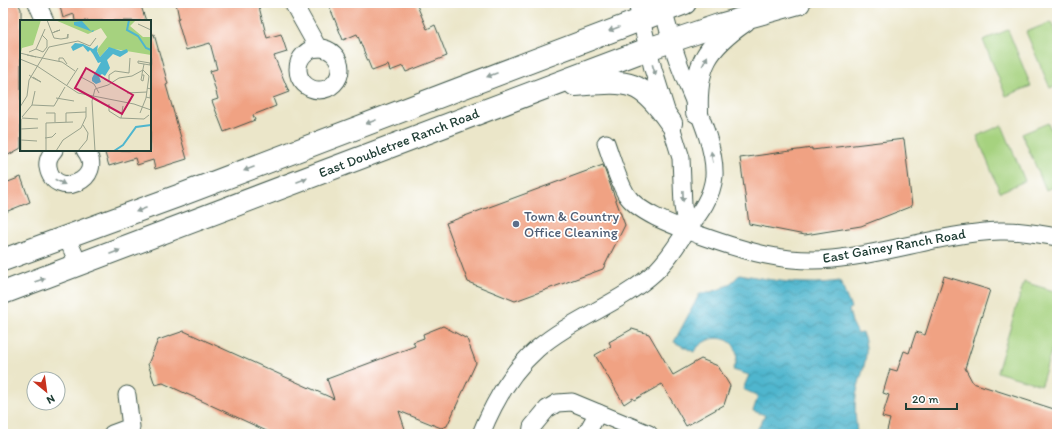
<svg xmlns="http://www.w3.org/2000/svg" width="1060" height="437" viewBox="0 0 1060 437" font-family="Itim,sans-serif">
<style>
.grass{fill:#a6d27f;stroke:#62885a}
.water{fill:url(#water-waves);stroke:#377a81}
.building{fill:#f0a283}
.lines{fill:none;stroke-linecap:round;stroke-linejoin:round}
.minor-casing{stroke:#3e564a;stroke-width:19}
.major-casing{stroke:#3e564a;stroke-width:24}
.minor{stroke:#fff;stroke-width:17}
.major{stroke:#fff;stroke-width:22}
.oneway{fill:#8f9e9a}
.service-dot{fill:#5c6f8a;stroke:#fff;stroke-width:1.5}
.labels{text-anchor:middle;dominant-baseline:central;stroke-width:3.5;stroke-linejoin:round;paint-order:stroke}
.street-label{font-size:14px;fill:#1f3d34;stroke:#fff}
.service-label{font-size:14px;fill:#4e5e75;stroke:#fff;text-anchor:start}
.inset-river{fill:none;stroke:#4fb6ce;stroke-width:2}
.inset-road{fill:none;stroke:#99a28d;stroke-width:1}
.view{fill:#c2185b;fill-opacity:0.15;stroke:#c2185b;stroke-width:2}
.inset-edge{fill:none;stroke:#1f3d34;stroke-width:2}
</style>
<defs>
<pattern id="water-waves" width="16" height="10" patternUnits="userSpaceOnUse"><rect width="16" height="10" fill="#4fb6ce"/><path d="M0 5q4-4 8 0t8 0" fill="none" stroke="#4195a8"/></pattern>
</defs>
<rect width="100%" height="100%" fill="#fff"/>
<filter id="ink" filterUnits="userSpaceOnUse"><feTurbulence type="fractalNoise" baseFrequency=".025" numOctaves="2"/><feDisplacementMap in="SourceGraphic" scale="8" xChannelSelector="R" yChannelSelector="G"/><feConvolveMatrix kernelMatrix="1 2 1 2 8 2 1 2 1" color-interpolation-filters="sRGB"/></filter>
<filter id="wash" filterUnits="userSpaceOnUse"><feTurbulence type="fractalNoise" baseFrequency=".012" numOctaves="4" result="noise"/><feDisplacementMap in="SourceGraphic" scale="16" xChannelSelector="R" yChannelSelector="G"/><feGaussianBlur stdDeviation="0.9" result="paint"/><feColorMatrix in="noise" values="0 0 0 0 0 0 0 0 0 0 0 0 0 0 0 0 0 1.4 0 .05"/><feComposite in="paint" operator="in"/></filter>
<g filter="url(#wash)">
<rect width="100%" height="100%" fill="#ebe6c9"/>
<g class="grass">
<path d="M1051,22l6,14v49l-7,3 -24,-56z"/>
<path d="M1008,30l23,56 -25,10 -23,-56z"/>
<path d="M1048,123l9,23v39l-11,5 -24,-56z"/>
<path d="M1002,125l23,56 -25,11 -23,-56z"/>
<path d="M1024,282l33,10v40l-16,53 -44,-13z"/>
</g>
<path class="water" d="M740,274c33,7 66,12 100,7l11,27 -2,2 3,12 6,12 4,-1c11,22 -3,42 -6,64 -2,12 0,24 1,37h-102l10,-19 -12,-4 5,-15 -15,-7 6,-14 -16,-5c16,-32 -23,-43 -39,-18l-20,-10 26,-49c17,-1 29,-6 40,-19z"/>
<g id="blocks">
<g class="building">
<path d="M3,3h15l3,6v139l-18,10z"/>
<path d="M59,3h81l6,18h-71l-1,-7 -11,4z"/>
<path d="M176,3h82l9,35 14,-4 6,18 -13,4 15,36 -16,6 3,8 -23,9 2,5 -31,12 -12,-31 6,-2 -8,-28 7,-2 -7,-26 -24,7 -9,-31 2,-1z"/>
<path d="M328,3h88l11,26 8,-4 12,31 -41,16 -3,-6 -13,5 -2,-6 -16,6 -15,-37 -14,6z"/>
<path d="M154,34l14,50 -2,1 21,74 -32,10 -2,-9 -16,5 -2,-7 -26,8 -5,-16h46v-115z"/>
<path d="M904,139l8,67 -51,20 -56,9 -56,-11 -9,-66 72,-10v2z"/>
<path d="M603,165l22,60 -22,44 -88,32 -47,-19 -22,-59z"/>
<path d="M21,177l9,25 -27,11v-29z"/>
<path d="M944,276l46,14 -25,78 8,15 84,27v24h-88l-11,-3 -6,3h-66l4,-15 -8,-2 7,-22 -6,-2 7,-24 7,2 7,-20 5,2 7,-21 9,3z"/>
<path d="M443,326l24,13 9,24 -29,63 -6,2 -42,-17 6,18 -13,5h-119l-110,-51 -8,2 -7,-21 10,-24 26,-9 150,68 -7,-20 88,-33 -2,-4 11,-4 -1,-4z"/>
<path d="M632,329l17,5 24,41 28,-16 17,7 12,20 -6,19 -38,21 -24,-42 -28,16 -1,-2 -9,6 -29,-49 16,-9 -2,-4z"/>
</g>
</g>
</g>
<g filter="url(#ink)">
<use href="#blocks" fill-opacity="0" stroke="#3e564a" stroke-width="1"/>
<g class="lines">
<defs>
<g id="minor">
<path d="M37,3l8,18"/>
<path d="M293,3l25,45"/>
<path d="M637,3l16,66 28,89 2,48 4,24"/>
<circle cx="319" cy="69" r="21"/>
<path d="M606,143c6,17 11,35 20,51 12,20 55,34 76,42 42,15 85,28 130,23 57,-5 111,-26 168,-28 19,-1 38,3 57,6"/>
<path d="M54,150c-4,4 -7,11 -6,17 6,35 60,12 37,-17"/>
<path d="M67,238l12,27"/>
<path d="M112,434l19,-7 -4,-32"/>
<path d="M481,434c12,-30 31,-63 56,-85 36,-31 83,-45 118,-77 13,-12 21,-26 31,-41 13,-17 26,-33 28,-55 2,-34 -25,-83 -36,-115 -7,-19 -11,-39 -17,-58"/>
<path d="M531,434l1,-7 15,-18 10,-6 15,-1 77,32"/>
<path d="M586,434l12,-21"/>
</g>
<g id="major">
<path d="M575,85c52,-4 64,-8 96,38"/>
<path d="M697,112c-2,-46 9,-65 47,-91"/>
<path d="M3,260l175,-64 507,-193"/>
<path d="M3,293l645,-244 71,-24 80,-22"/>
</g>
</defs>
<use href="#minor" class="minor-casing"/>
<use href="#major" class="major-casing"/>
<use href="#minor" class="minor"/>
<use href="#major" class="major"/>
</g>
<defs><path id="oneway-solid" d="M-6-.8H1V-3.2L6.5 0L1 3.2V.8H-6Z"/></defs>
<g class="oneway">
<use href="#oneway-solid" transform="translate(614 29) rotate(159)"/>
<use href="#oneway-solid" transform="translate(705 61) rotate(-63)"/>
<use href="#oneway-solid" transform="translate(654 70) rotate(73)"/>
<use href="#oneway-solid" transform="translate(492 75) rotate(159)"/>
<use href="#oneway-solid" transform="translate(371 122) rotate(159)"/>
<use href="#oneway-solid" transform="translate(712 157) rotate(-99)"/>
<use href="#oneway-solid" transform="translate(249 169) rotate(159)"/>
<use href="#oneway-solid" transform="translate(302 180) rotate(-21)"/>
<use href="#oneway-solid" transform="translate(60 182) rotate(27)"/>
<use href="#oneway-solid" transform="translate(683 196) rotate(89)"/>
<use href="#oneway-solid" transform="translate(141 210) rotate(159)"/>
<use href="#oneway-solid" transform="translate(115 252) rotate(-21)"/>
<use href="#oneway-solid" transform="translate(40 280) rotate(-20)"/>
</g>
</g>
<circle class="service-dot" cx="516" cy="224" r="4"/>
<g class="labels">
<g class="street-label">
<text transform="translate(399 143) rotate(-21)">East Doubletree Ranch Road</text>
<text transform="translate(894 246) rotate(-10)">East Gainey Ranch Road</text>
</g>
<g class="service-label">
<text x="524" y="216">Town &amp; Country<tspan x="524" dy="16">Office Cleaning</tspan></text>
</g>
</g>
<g transform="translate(20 20)">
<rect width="131" height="131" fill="#ebe6c9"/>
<path d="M0,0h21l-8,25 -11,3 -1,4zM35,0h81l-6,6 13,11h8v18l-43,-7 -8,9 -3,-7 10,-13 -6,-9 -13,6z" fill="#a6d27f"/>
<path d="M62,1l9,10 3,-1 -1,2 -19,-7v-3zM55,23l8,1 10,5 5,-4 -1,6 3,6 9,-10 12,4 6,-2 1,3 -8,5 -7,-3 -6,6 3,8 -5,8 -3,-2 -3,2 2,6 -5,2 -4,-3v-3l9,-16 -3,1 -5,-9 -3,-4 -2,2 -5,-6 -10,5 -2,-4z" fill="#4fb6ce"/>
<path class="inset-river" d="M109,0l-2,10 11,6 8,12 5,2M94,131l9,-6 13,-18 15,-2"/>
<path class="inset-road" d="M27,0l7,18 7,1 6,-1h1v-4l-1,4M118,4l13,6M32,13l8,-3 -6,2M16,29l7,3 4,-5v-7l-5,-5M9,32l7,-3 9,-20M0,33l16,4M7,35l35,7 13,9M0,39l17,7 41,27 56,11 17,6M39,41v-3h4l4,6M118,41l12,2v2l-12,-2zM9,55l4,3 8,4 -8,-5M122,55h2l-1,6 -2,-1 1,-5v-1l2,-10M61,57l13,7 5,9M84,59l5,3v-7l6,-4 14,2 1,-15M47,65l11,-17M107,73l20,-1M126,77l4,1 1,-9 -4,-1M36,78l18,3M89,84v7l11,7 24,1 5,-4M12,85l22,1 11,-19M0,87l7,-11 2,-16 20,-33 29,-6 12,5 6,-8M26,93h9v9M120,93l6,-15 3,-22 -6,-6M2,97l10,-12 3,-14M2,98l16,1M101,98l2,-12M46,102v-9l20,-1M1,109l17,-1M25,118l7,-1 4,-4M1,120l16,1M1,131v-32M26,131v-28l27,-1M36,131l7,-11 18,-12 5,-11v-10M58,131l9,-11 1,-7 -5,-8M75,131l-3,-50 3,-12 13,-4 11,-7 13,-2 11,-6"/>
<path class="view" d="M66,48l47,27 -11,19 -47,-26z"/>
<rect width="131" height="131" class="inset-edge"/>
</g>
<rect width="1060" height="437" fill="none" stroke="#fff" stroke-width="16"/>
<g transform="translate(46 391) rotate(151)"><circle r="19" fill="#ffffff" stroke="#a5b1ae"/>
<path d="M0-3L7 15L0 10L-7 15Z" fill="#c8321e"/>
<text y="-6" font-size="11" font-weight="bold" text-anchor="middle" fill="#1f3d34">N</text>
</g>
<path d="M906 403v6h51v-6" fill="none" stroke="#1f3d34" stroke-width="2"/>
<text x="912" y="403" font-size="12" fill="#1f3d34" stroke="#ffffff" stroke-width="3" paint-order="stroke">20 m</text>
</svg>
